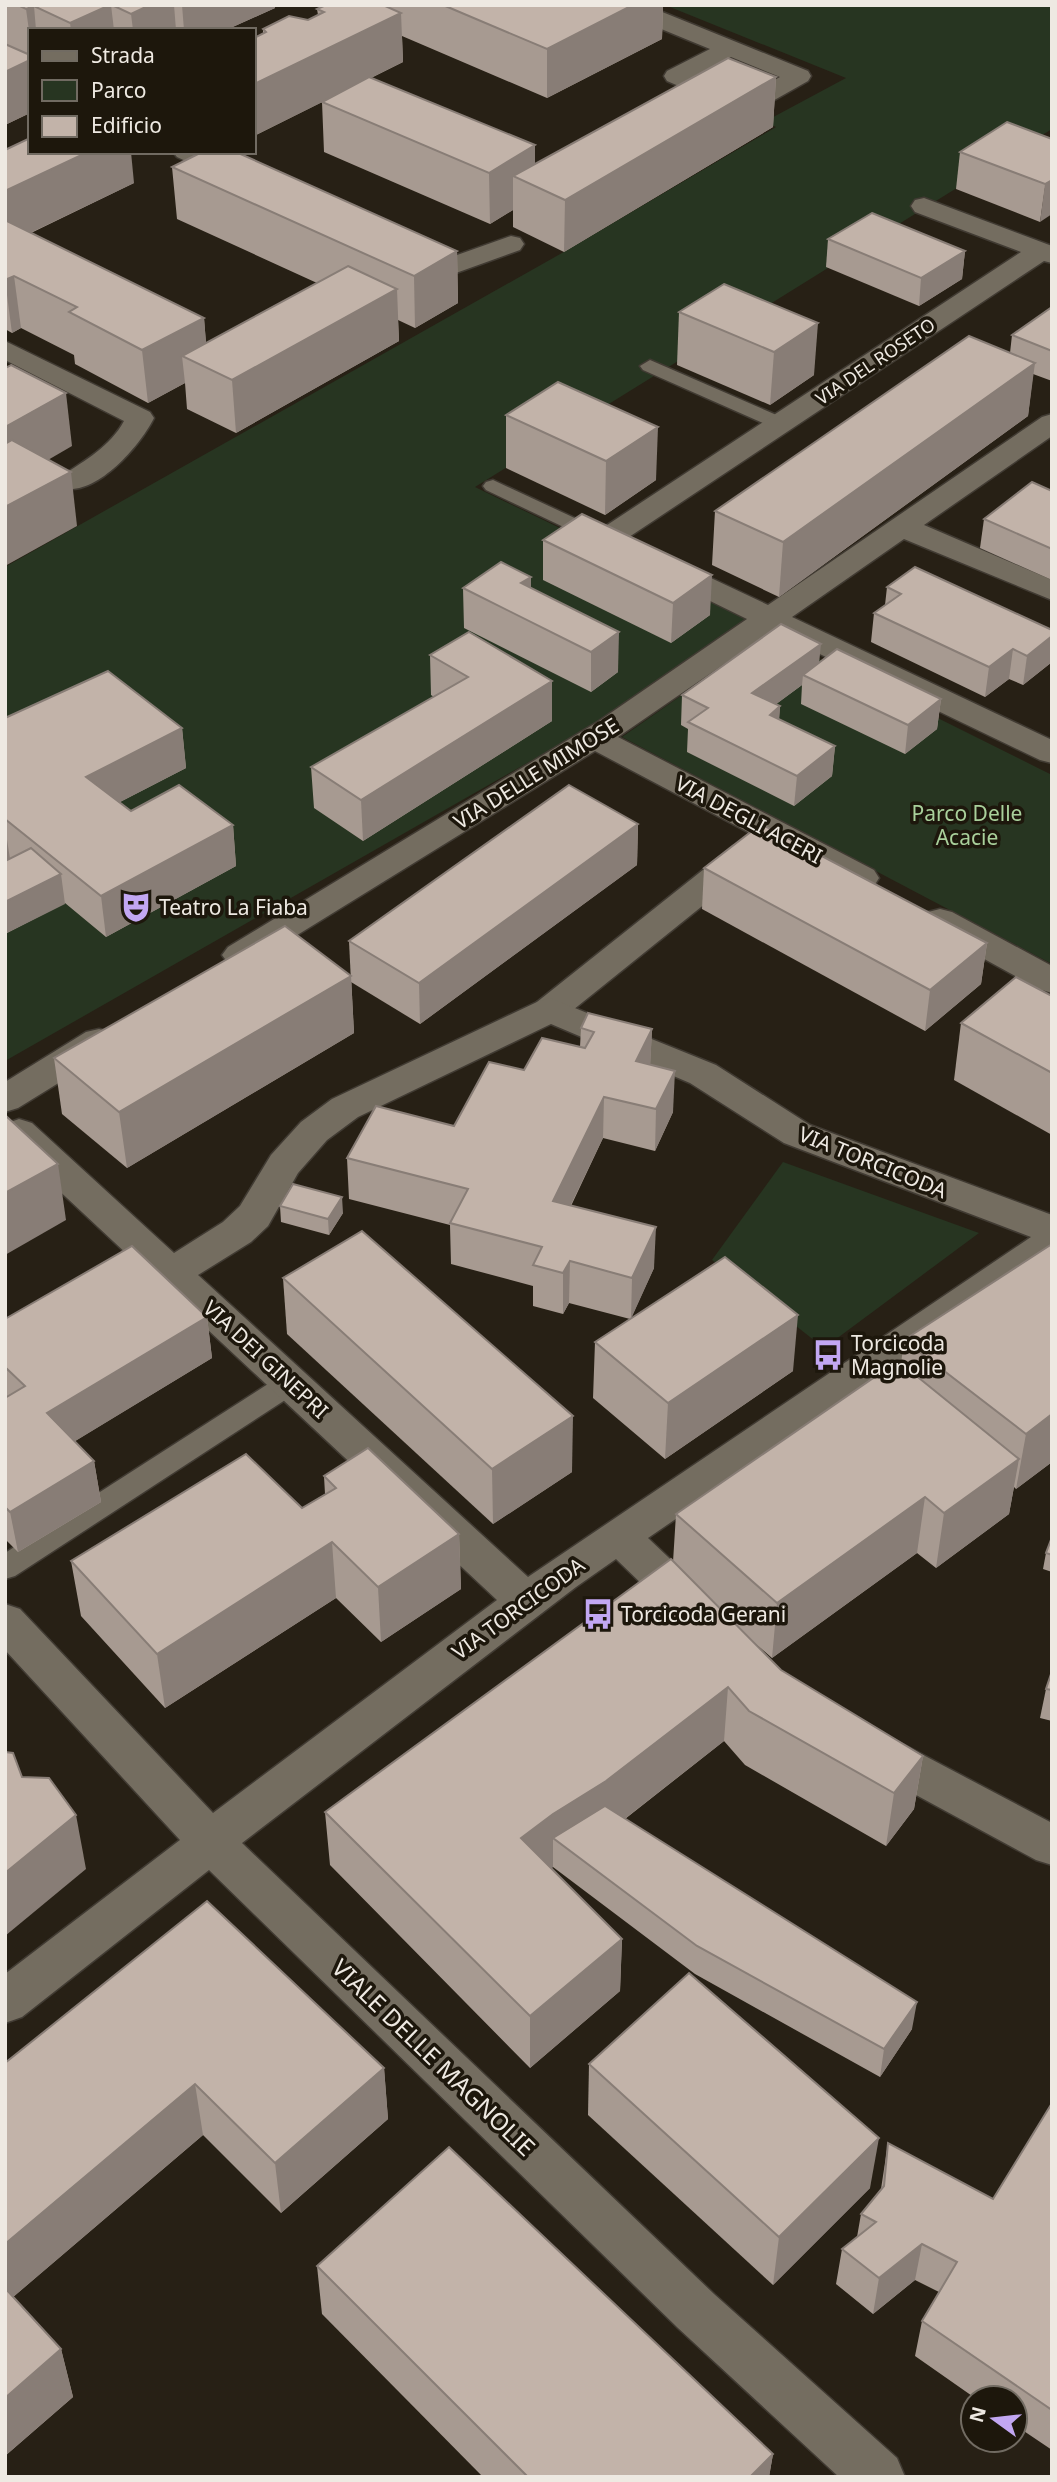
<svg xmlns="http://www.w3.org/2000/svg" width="1057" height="2482" viewBox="0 0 1057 2482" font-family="'Noto Sans',sans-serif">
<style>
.green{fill:#273521}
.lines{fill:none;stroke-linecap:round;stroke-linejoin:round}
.service-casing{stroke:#413b33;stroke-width:3}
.pedestrian-casing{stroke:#413b33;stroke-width:3}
.minor-casing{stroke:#413b33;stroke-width:3}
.service{fill:#746d60;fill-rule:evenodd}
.pedestrian{fill:#746d60;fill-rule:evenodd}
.minor{fill:#746d60;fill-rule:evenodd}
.wall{fill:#a79a91}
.shaded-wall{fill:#887d76}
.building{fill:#c2b3a9;stroke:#887d76;stroke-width:2}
.labels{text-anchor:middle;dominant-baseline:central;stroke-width:7;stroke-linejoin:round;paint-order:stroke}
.far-street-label{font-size:18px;fill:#eee9e2;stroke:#1d170c}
.street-label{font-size:21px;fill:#eee9e2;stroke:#1d170c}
.park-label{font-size:21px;fill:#a9d09b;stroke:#1d170c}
.poi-label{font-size:21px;fill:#eee9e2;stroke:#1d170c;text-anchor:start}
.near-street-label{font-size:24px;fill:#eee9e2;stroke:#1d170c}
</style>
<rect width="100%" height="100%" fill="#272015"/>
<g class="green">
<path d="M665,5h387v124l-577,358 280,135 -170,108 -580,331v-494l557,-314 214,-126 -12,-5 82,-44z"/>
<path d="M769,634l283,141v189l-430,-227z"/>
<path d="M783,1162l196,71 -155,115 -112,-88z"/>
</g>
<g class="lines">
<defs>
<g id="service">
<path d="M650,360l138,60 3,4 -10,6 -7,-2 -131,-58 -3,-4z"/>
<path d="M493,480l116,54 3,4 -3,4h-14l-109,-52 -3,-4 3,-4z"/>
<path d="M292,1372l10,3 4,7 -4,7 -287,187 -10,3v-26l277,-178z"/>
</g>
<path id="pedestrian" d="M745,843l12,3 5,8 -5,8 -194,156 -13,4 -13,-4 -5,-8 5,-8 196,-156z"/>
<g id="minor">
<path d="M611,5h34l163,66 3,5 -3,5 -53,30 -9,2 -9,-2 -70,-30 -3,-5 3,-5 43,-22 -95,-39zM731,57l49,20 -35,19 -49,-21z"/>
<path d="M173,152h34l44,21 4,5 -4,5 -9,3 -9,-3 -56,-26z"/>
<path d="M924,198l128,48v17l-8,-2 -427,284 -11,3 -11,-3 -4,-6 4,-6 426,-281 -106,-40 -4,-6 4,-6z"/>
<path d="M511,236l9,2 4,6 -4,6 -78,28 -40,-17 -4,-6 4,-6 9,-2 9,2 23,11z"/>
<path d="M5,341l145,71 4,6c-14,28 -58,79 -92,70l-5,-6 5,-6c23,-16 48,-29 62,-55l-119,-61z"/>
<path d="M1052,414v22l-128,89 128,55v20l-148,-61 -112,78 260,123v23l-12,-3 -268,-129 -154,106 256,133 5,8 -5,8 -12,3 -12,-3 -255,-135 -343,212 -12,3 -12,-3 -6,-8 6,-8 371,-226 148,-102 -92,-45 -4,-6 4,-6 11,-3 11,3 91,43 274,-188z"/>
<path d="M940,909l12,3 100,54v27l-13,-4 -111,-61 -5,-8 5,-8z"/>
<path d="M550,998l166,67 94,60 242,90v46l-404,277 59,56 6,12 -6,12 -15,5 -15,-5 -61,-59 -40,28 -334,256 472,451 183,164 8,19h-66l-161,-149 -469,-458 -187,147 -17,6v-49l175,-134 -175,-190v-46l15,5 193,204 284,-213 -491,-459 -1,-17 14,-5 13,4 142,130 49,-31 17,-16 31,-51 30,-33 31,-23 205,-97zM551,1024l139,59 94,60 247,94 -503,340 -330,-302 53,-33 17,-16 30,-53 29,-33 31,-23z"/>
<path d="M99,1029l13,3 5,9 -5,9 -94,58 -13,4v-30l81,-50z"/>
<path d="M875,1732l16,6 161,85v42l-16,-5 -177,-96 -6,-13 6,-13z"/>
</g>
</defs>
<use href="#service" class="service-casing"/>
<use href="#pedestrian" class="pedestrian-casing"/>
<use href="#minor" class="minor-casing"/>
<use href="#service" class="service"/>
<use href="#pedestrian" class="pedestrian"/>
<use href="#minor" class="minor"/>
</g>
<g class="wall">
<path d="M5,5h270v3l-49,22h-196v83l-25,12z"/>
<path d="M326,5h337l-1,34 -115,59 -145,-62 1,26 -32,16 164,67v19l241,-87 -3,50 -209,125 -51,-25v-17l-23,14 -166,-72 -2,-50 -68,34v-98l9,-5v-4l45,-9 10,-5 -1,-6z"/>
<path d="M1052,139l-12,83 -84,-33 4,-37z"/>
<path d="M5,150l129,33 -103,50 173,85 2,25 111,-60 -140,-64 -5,-52 285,84 1,52 -43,25 -17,-8 1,21 -163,92 -49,-24 -2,-26 -37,20 -73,-39 -1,-9 -53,-27 -9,5 -7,-4z"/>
<path d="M828,239l137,12 -3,28 -43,27 -93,-39z"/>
<path d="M724,284l90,91 -44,30 -93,-40 2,-53z"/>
<path d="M1052,307v74l-19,-7 -5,42 -249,181 -67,-32 3,-54 295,-158 2,-18z"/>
<path d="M506,415l150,65 -51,35 -99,-47z"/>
<path d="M1052,491v89l-72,-32 4,-29z"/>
<path d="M543,540l167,75 -39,28 -128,-63z"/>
<path d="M531,577v11l87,84 -27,20 -127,-64 -1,-40z"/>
<path d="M887,587l165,75 -29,23 -14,-6 -24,18 -114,-55 3,-29 11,-8z"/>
<path d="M430,655l122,26v40l-189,120 -49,-33 -3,-41 123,-70 -3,-2z"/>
<path d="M819,662l122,37 -4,30 -32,25 -104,-50 1,-19 -26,19 4,2 -1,13 56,27 -3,30 -38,30 -107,-54 1,-23 -7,-4 1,-30z"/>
<path d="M5,718l177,10 4,40 -66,34 11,9 102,14 3,41 -130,71 -41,-34 -60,31z"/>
<path d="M638,824l-1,41 -217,159 -69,-42 -2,-41z"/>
<path d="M704,868l283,75 -6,41 -56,47 -223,-122z"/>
<path d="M351,976l3,57 -227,135 -65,-54 -8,-56z"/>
<path d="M1052,996v139l-98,-55 7,-57z"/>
<path d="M581,1028l71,1 -2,36 23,47 -18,39 -52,-13 -32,68 83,62 -23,50 162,53 -128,88 -72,-61 2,-56 35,-23 -61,-16 -6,11 -30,-8v-20l-82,-22 -1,-39 -101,-26 -2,-41 107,-32 70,-56 56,-23z"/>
<path d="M280,1206l63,7 -14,22 -48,-13z"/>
<path d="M1052,1244v218l-36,27 -2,-2 -5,27 -73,54 -19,-15 -145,105 -22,-19 31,31 142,86 -9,53 -28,37 -141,-81 -21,-24 -99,78 287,210 -32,48 -185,-103 -142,-107 -2,1 71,71 -2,52 -90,77 -200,-203 -5,-53 348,-250 3,-48 225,-150 3,-24z"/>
<path d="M283,1278l289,194 -79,52 -206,-190z"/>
<path d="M207,1317l5,41 -137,83 19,20 7,41 -83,50 -13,-13v-220z"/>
<path d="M324,1476l135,58 2,55 -80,53 -45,-44 -171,110 -84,-92 -10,-55 231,-53 23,-14z"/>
<path d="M1052,1537v35l-9,-3 3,-16z"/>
<path d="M1052,1671v50l-12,-3 6,-29z"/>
<path d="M5,2063l379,5 4,51 -107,94 -78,-78 -190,162 48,52 12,48 -68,59z"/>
<path d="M589,2064l281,124 -97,97 -185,-170z"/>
<path d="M1052,2103v347l-37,-25v-27h-40l-60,-42 7,-35 17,-29 -24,-12 -42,34 -37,-30 6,-35 15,-12 4,-23 20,-25 7,-46 105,56z"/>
<path d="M317,2266l456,188 -4,23h-286l-161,-163z"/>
</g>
<g class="shaded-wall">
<path d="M111,5l3,25h-43l-1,-7z"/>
<path d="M150,5h24l2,25h-43l-2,-16z"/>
<path d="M182,5h93v3l-49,22h-42z"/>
<path d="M633,5h30l-1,34 -115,59v-49z"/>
<path d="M34,6l2,24h-6v8l-4,-29z"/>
<path d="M401,13l2,49 -149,74v-52z"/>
<path d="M30,60v53l-25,12v-53z"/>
<path d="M776,77l-3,50 -209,125 1,-52z"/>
<path d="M535,145v41l-22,-10v34l-23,14 -1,-51z"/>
<path d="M88,152h43l3,31 -129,62v-54z"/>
<path d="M1052,180v34l-12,8 5,-38z"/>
<path d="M457,251l1,52 -43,25 -1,-52z"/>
<path d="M965,251l-3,28 -43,27 2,-28z"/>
<path d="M14,276l7,52 -9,5 -7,-53z"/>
<path d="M397,289l2,52 -163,92 -4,-53z"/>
<path d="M204,318l4,50 -26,-12 3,27 -37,20 -6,-53z"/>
<path d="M818,323l-4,52 -44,30 4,-53z"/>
<path d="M1035,363l-7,53 -249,181 4,-55z"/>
<path d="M66,393l6,53 -67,39v-58z"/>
<path d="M658,427l-2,53 -51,35 1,-54z"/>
<path d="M71,472l6,54 -72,40v-59z"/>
<path d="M712,575l-2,40 -39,28 2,-40z"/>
<path d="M531,577v40l-10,-34z"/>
<path d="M619,632l-1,40 -27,20v-40z"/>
<path d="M1052,636v26l-29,23 4,-29z"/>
<path d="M821,644l-3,30 -15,1 -1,10 -51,38 1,-30z"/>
<path d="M1013,649l-4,30 -24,18 4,-30z"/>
<path d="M552,681v40l-189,120 -2,-41z"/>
<path d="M941,699l-4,30 -32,25 3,-29z"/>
<path d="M780,706l-2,30 -8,-21z"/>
<path d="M182,728l4,40 -95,49 -5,-40z"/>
<path d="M835,746l-3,30 -38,30 3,-30z"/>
<path d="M638,824l-1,41 -217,159 -1,-41z"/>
<path d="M233,825l3,41 -130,71 -5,-41z"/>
<path d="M5,827l5,32 -5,3z"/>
<path d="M61,874l4,30 -60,30v-32z"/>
<path d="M987,943l-6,41 -56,47 5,-41z"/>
<path d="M351,976l3,57 -227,135 -8,-56z"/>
<path d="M652,1029l-2,41 -14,-9z"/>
<path d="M675,1071l-2,41 -18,39 1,-42z"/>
<path d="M604,1097l-1,41 -50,104v-41z"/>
<path d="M58,1164l8,56 -61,35v-62z"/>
<path d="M342,1197l1,16 -14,22 -1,-16z"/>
<path d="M656,1227l-2,41 -23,51 1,-41z"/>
<path d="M570,1261l-1,42 -6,11v-41z"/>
<path d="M798,1315l-5,56 -128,88 3,-56z"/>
<path d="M207,1317l5,41 -158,96 -7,-41z"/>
<path d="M1052,1414v48l-36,27 10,-55z"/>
<path d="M573,1416l-1,56 -79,52 -1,-55z"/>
<path d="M1019,1459l-10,55 -73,54 8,-55z"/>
<path d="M94,1461l7,41 -83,50 -8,-40z"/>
<path d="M925,1497l-8,56 -145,105 5,-55z"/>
<path d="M459,1534l2,55 -80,53 -3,-55z"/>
<path d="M332,1542l4,56 -171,110 -8,-54z"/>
<path d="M728,1687l-4,54 -120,94 -51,3v29l-32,24v-53z"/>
<path d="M923,1756l-9,53 -28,37 8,-53z"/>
<path d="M76,1815l10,54 -81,67v-63z"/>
<path d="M622,1939l-2,52 -90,77v-52z"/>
<path d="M917,2002l-5,27 -32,48 4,-28z"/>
<path d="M384,2068l4,51 -107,94 -6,-50z"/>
<path d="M195,2084l8,51 -198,169v-60z"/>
<path d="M879,2138l-9,50 -97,97 6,-48z"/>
<path d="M922,2244l-7,36 -42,34 6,-36z"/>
<path d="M61,2349l12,48 -68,59v-58z"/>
<path d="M773,2454l-4,23h-19z"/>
</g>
<g class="building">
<path d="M18,5h92l-40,18 -36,-17 -8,3z"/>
<path d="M112,5h38l-19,9z"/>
<path d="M326,5h57l18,8 -147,71v-46l12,-6 -3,-3 26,-13 19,4 16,-8 -7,-3z"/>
<path d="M443,5h190l-86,44z"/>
<path d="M5,44l25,11v5l-25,12z"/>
<path d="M728,58l48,19 -211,123 -52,-24z"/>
<path d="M369,77l166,68 -46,28 -167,-71z"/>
<path d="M1007,122l45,17v41l-7,4 -85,-32z"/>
<path d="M30,138v14h58l-83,39v-41z"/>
<path d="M202,152h34l221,99 -43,25 -242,-109z"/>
<path d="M872,213l93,38 -44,27 -93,-39z"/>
<path d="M5,220l199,98 -62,32 -73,-38 8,-5 -63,-31 -9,4z"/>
<path d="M348,266l49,23 -165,91 -50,-24z"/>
<path d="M724,284l94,39 -44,29 -95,-40z"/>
<path d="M1052,307v44l-40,-16z"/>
<path d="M969,336l66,27 -252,179 -68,-31z"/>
<path d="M11,365l55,28 -61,34v-59z"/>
<path d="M558,382l100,45 -52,34 -100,-46z"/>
<path d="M12,440l59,32 -66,35v-63z"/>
<path d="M1032,482l20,9v58l-68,-30z"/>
<path d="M582,514l130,61 -39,28 -130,-63z"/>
<path d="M501,562l30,15 -10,6 98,49 -28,20 -128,-64z"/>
<path d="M915,567l137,63v6l-25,20 -14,-7 -24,18 -115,-54 27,-19 -14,-7z"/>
<path d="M781,624l40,20 -69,49 28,13 -10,9 65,31 -38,30 -109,-54 20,-14 -26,-13z"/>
<path d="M469,632l83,49 -191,119 -50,-33 157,-90 -38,-22z"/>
<path d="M837,649l104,50 -33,26 -105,-50z"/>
<path d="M108,671l74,57 -96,49 45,34 48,-26 54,40 -132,71 -96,-77v-101z"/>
<path d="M569,785l69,39 -219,159 -70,-42z"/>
<path d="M761,824l226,119 -57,47 -226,-122z"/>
<path d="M31,848l30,26 -56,28v-41z"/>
<path d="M285,926l66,50 -232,136 -65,-54z"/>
<path d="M1016,977l36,19v77l-91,-50z"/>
<path d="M588,1013l64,16 -16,32 39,10 -19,38 -52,-12 -51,104 103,26 -24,51 -62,-17 -7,12 -30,-8 9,-18 -92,-24 18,-34 -121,-31 29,-52 78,20 35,-64 35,8 18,-32 43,10 9,-16 -13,-4z"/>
<path d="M5,1115l53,49 -53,29z"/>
<path d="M293,1184l49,13 -14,22 -48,-13z"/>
<path d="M362,1231l211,185 -81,53 -209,-191z"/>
<path d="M1052,1244v170l-26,20 -122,-94z"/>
<path d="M132,1246l75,71 -160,96 47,48 -84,51 -5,-5v-109l20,-12 -20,-19v-48z"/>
<path d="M725,1257l73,58 -130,88 -73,-61z"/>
<path d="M898,1361l121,98 -75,54 -19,-16 -148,106 -101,-89z"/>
<path d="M368,1448l91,86 -81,53 -46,-45 -175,112 -86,-93 175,-107 56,54 34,-20 -12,-12z"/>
<path d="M1052,1537v18l-6,-2z"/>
<path d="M671,1559l110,111 142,86 -29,37 -145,-82 -21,-24 -122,94 -53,33 -32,24 101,101 -92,77 -205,-204z"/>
<path d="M1052,1671v19l-6,-1z"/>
<path d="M5,1752l8,1 9,24 27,1 27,37 -71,58z"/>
<path d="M605,1806l312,196 -33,47 -187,-103 -144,-108z"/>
<path d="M207,1901l177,167 -109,95 -80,-79 -190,160v-181z"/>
<path d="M689,1973l190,165 -100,99 -190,-173z"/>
<path d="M1052,2103v307l-130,-89 35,-59 -35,-18 -43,34 -37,-29 34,-27 -15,-8 23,-28 4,-43 105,56z"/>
<path d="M449,2147l324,307 -23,23h-222l-211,-211z"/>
<path d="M5,2288l56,61 -56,49z"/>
</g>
<defs>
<symbol id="theatre-bare" viewBox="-9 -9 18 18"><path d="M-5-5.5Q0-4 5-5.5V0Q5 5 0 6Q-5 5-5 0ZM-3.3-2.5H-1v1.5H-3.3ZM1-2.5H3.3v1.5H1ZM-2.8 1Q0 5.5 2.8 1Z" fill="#c2a7f2" stroke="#1d170c" stroke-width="2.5" paint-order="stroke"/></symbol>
<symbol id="bus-bare" viewBox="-9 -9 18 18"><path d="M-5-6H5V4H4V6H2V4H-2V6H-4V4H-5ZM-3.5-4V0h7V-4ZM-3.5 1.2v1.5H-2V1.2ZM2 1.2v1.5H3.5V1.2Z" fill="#c2a7f2" stroke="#1d170c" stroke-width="2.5" paint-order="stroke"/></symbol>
</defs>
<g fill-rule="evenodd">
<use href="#theatre-bare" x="114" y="885" width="44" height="44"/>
<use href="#bus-bare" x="806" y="1333" width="44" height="44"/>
<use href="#bus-bare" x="576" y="1592" width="44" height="44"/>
</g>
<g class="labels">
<g class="far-street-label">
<text transform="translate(875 361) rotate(-34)">VIA DEL ROSETO</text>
</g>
<g class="street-label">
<text transform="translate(536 773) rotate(-32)">VIA DELLE MIMOSE</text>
<text transform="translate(749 819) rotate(28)">VIA DEGLI ACERI</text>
<text transform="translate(873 1162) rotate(22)">VIA TORCICODA</text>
<text transform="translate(266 1359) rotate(43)">VIA DEI GINEPRI</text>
<text transform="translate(518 1608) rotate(-36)">VIA TORCICODA</text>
</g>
<g class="park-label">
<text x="967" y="813">Parco Delle<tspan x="967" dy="24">Acacie</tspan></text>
</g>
<g class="poi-label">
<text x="159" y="907">Teatro La Fiaba</text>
<text x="851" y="1343">Torcicoda<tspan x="851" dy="24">Magnolie</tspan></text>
<text x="621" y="1614">Torcicoda Gerani</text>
</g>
<g class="near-street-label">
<text transform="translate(434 2057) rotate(44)">VIALE DELLE MAGNOLIE</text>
</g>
</g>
<rect width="1057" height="2482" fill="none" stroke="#eee9e2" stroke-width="14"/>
<rect x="28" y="28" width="228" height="126" fill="#1d170c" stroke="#716b62" stroke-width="2"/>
<rect x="42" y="51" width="35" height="10" fill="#746d60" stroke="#716b62" stroke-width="2"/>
<text x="91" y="63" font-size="21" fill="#eee9e2">Strada</text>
<rect x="42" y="80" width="35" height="21" fill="#273521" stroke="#716b62" stroke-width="2"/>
<text x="91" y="98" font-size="21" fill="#eee9e2">Parco</text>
<rect x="42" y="116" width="35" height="21" fill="#c2b3a9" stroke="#716b62" stroke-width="2"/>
<text x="91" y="133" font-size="21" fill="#eee9e2">Edificio</text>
<g transform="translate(994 2419) rotate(285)"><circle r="33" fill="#1d170c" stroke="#716b62" stroke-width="2"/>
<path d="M0-5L12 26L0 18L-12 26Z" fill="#c2a7f2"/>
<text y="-10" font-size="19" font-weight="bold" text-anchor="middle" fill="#eee9e2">N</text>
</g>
</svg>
